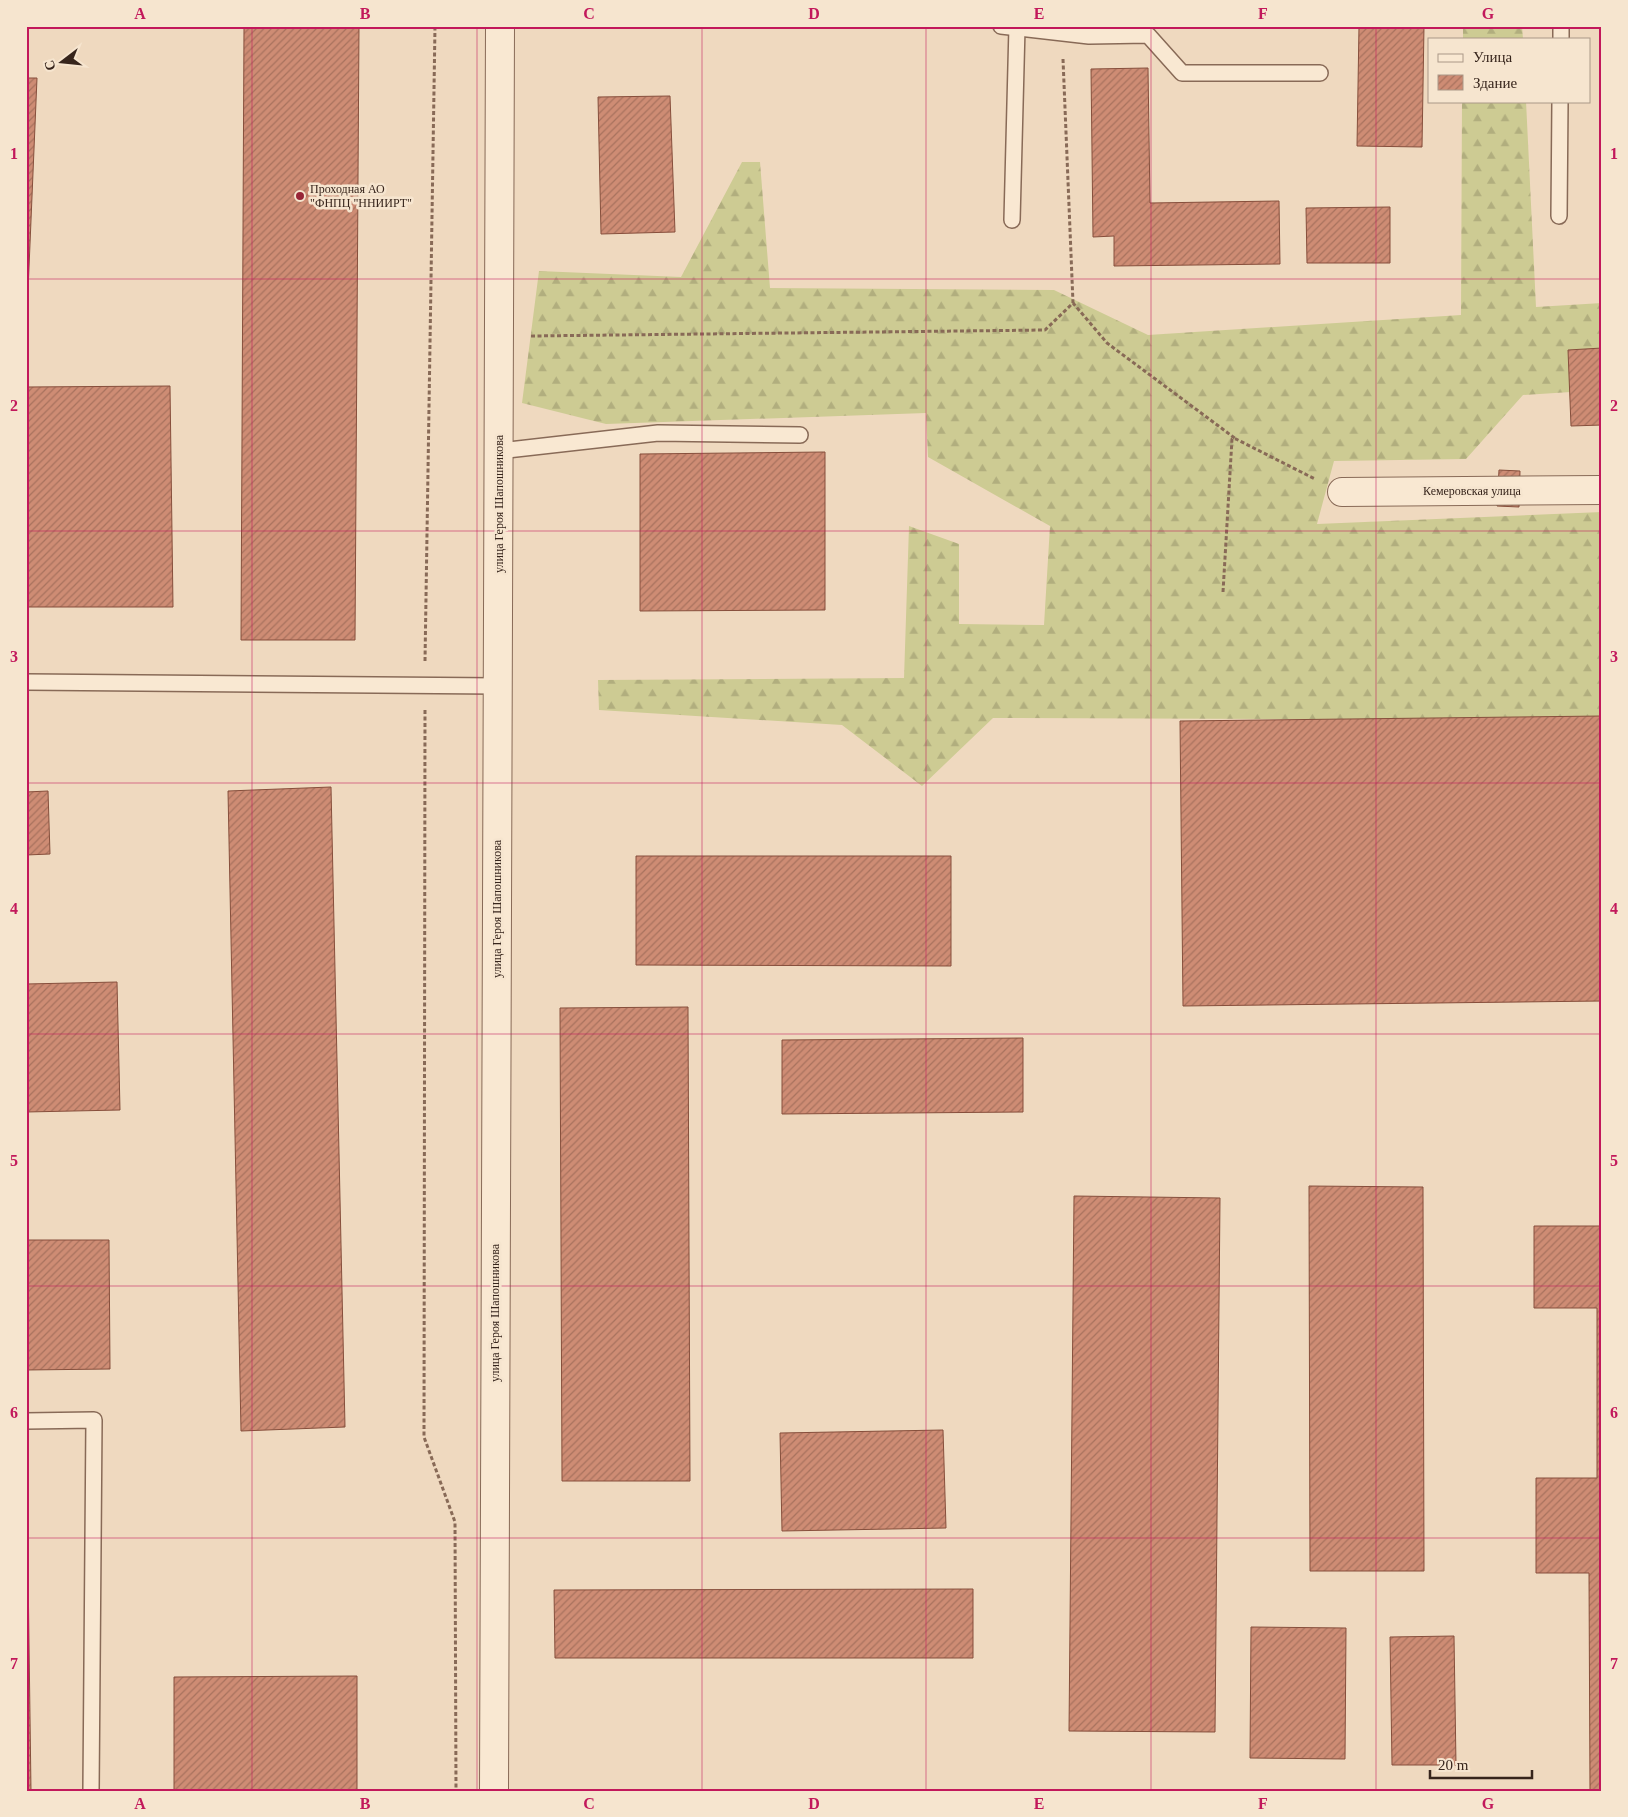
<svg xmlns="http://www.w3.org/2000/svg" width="1628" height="1817" viewBox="0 0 1628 1817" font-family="'Times New Roman',serif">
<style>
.forest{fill:url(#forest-firs)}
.building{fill:url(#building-hatch);stroke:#874f3c}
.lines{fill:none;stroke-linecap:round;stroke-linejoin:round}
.service-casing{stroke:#886a57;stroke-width:18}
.minor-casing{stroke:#886a57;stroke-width:30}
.path{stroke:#886a57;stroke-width:3;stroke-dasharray:4 2.5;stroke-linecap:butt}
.service{stroke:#f9e8d2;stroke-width:15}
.minor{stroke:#f9e8d2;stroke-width:28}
.grid{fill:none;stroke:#c2185b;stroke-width:1;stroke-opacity:0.55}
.poi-dot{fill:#982637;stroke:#f6e5cf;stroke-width:2}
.labels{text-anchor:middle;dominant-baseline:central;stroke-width:5;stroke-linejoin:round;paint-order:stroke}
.poi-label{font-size:12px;fill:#37251c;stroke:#f6e5cf;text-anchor:start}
.street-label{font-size:12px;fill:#37251c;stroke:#f6e5cf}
.neatline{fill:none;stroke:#c2185b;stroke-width:2}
.grid-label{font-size:16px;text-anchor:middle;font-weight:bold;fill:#c2185b}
</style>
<defs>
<pattern id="forest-firs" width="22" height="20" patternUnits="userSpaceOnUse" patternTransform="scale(1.25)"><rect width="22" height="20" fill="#cdcb93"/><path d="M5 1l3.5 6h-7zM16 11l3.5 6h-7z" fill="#b1ae7e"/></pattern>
<pattern id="building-hatch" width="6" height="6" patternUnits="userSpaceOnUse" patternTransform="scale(1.25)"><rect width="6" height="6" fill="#ce8c74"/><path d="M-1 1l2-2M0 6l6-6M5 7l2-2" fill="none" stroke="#a8725e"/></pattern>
</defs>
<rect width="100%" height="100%" fill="#efd9bf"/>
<g class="forest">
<path d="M1463,26h59l1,13h-60z"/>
<path d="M1462,101h64l10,206 66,-4v87l-79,5 -57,64 -132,2 -17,63 285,-12v208l-609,-2 -71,68 -80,-61 -243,-15 -1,-30 306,-2 5,-152 50,18v80l85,1 6,-99 -122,-69 -2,-44 -320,11 -84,-21 17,-132 142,6 61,-115h18l10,126 284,2 94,45 313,-20z"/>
</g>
<g class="building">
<path d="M244,26h115l-4,614h-114z"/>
<path d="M1359,26h65l-2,121 -65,-1z"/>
<path d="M1148,68l2,135 129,-2 1,63 -166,2v-30l-21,1 -2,-168z"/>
<path d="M26,78h11l-10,237h-1z"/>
<path d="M670,96l5,136 -74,2 -3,-137z"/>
<path d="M1390,207v56h-83l-1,-55z"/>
<path d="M1602,348v77l-31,1 -3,-76z"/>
<path d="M170,386l3,221h-147v-220z"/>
<path d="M825,452v158l-185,1v-157z"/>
<path d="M1499,470l21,1 -1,36 -22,-1z"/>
<path d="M1602,716v285l-419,5 -3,-285z"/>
<path d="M331,787l14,640 -104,4 -13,-640z"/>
<path d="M48,791l2,63 -24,1v-63z"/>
<path d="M636,856h315v110l-315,-1z"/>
<path d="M117,982l3,128 -94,2v-128z"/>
<path d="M688,1007l2,474h-128l-2,-473z"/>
<path d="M1023,1038v74l-241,2v-74z"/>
<path d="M1309,1186l114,1 1,384h-114z"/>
<path d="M1074,1196l146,2 -5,534 -146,-1z"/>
<path d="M1534,1226h68v565h-12l-1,-218h-53v-95h61v-170h-63z"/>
<path d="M26,1240h83l1,129 -84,1z"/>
<path d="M943,1430l3,98 -164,3 -2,-98z"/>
<path d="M26,1495h1l4,296h-5z"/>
<path d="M973,1589v69h-418l-1,-68z"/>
<path d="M1251,1627l95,1 -1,131 -95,-1z"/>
<path d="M1454,1636l2,129h-64l-2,-128z"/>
<path d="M357,1676v115h-183v-114z"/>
</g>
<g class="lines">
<defs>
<g id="service">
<path d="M1001,26l88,10 59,-1 34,38h138"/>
<path d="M1561,39v-13"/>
<path d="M1559,216l1,-115"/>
<path d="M1012,220l5,-193"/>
<path d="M499,451l159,-18 142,2"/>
<path d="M26,682l472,4"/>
<path d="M26,1421l68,-1 -3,371"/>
</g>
<g id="minor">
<path d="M1342,492l260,-2"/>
<path d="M494,1791l6,-1765"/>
</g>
</defs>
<use href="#service" class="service-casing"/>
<use href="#minor" class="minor-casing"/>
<g class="path">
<path d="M1063,59l10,244"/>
<path d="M531,336l514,-6 28,-27 34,40 129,96"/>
<path d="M1223,592l9,-153h4l79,40"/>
<path d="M425,661l10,-635"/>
<path d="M425,710l-1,727 31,85 1,269"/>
</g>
<use href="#service" class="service"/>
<use href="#minor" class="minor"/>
</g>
<path class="grid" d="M252,26v1765M477,26v1765M702,26v1765M926,26v1765M1151,26v1765M1376,26v1765M26,279h1576M26,531h1576M26,783h1576M26,1034h1576M26,1286h1576M26,1538h1576"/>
<circle class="poi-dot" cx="300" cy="196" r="5"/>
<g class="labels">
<g class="poi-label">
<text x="310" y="189">Проходная АО<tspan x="310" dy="14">"ФНПЦ "ННИИРТ"</tspan></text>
</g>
<g class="street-label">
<text x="1472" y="491">Кемеровская улица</text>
<text transform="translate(499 504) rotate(-90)">улица Героя Шапошникова</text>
<text transform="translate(497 909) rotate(-90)">улица Героя Шапошникова</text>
<text transform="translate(495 1313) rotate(-90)">улица Героя Шапошникова</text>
</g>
</g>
<rect width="1628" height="1817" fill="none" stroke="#f6e5cf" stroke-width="55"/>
<rect x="1428" y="38" width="162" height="65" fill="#f6e5cf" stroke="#aa9887"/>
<rect x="1438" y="54" width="25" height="8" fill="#f9e8d2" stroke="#aa9887"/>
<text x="1473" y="62" font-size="15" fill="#37251c">Улица</text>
<rect x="1438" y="75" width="25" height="15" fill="url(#building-hatch)" stroke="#aa9887"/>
<text x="1473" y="88" font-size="15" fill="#37251c">Здание</text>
<g transform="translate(62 62) rotate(254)" stroke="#f6e5cf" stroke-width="4" paint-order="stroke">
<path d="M0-4L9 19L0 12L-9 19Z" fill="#37251c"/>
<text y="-8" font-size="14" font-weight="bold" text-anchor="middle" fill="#37251c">С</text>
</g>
<path d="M1430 1770v8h102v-8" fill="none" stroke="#37251c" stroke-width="2.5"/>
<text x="1438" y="1770" font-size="15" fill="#37251c" stroke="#f6e5cf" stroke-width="4" paint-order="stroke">20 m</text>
<rect x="28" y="28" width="1572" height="1762" class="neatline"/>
<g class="grid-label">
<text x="140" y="19">A</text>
<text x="365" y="19">B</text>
<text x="589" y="19">C</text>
<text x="814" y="19">D</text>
<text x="1039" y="19">E</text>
<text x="1263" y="19">F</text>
<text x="1488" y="19">G</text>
<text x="14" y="159">1</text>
<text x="1614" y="159">1</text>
<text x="14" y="411">2</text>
<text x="1614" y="411">2</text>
<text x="14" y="662">3</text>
<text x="1614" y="662">3</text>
<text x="14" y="914">4</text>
<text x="1614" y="914">4</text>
<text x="14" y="1166">5</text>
<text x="1614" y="1166">5</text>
<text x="14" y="1418">6</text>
<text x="1614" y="1418">6</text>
<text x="14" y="1669">7</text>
<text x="1614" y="1669">7</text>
<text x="140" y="1809">A</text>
<text x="365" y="1809">B</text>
<text x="589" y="1809">C</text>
<text x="814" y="1809">D</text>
<text x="1039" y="1809">E</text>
<text x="1263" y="1809">F</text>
<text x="1488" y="1809">G</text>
</g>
</svg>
